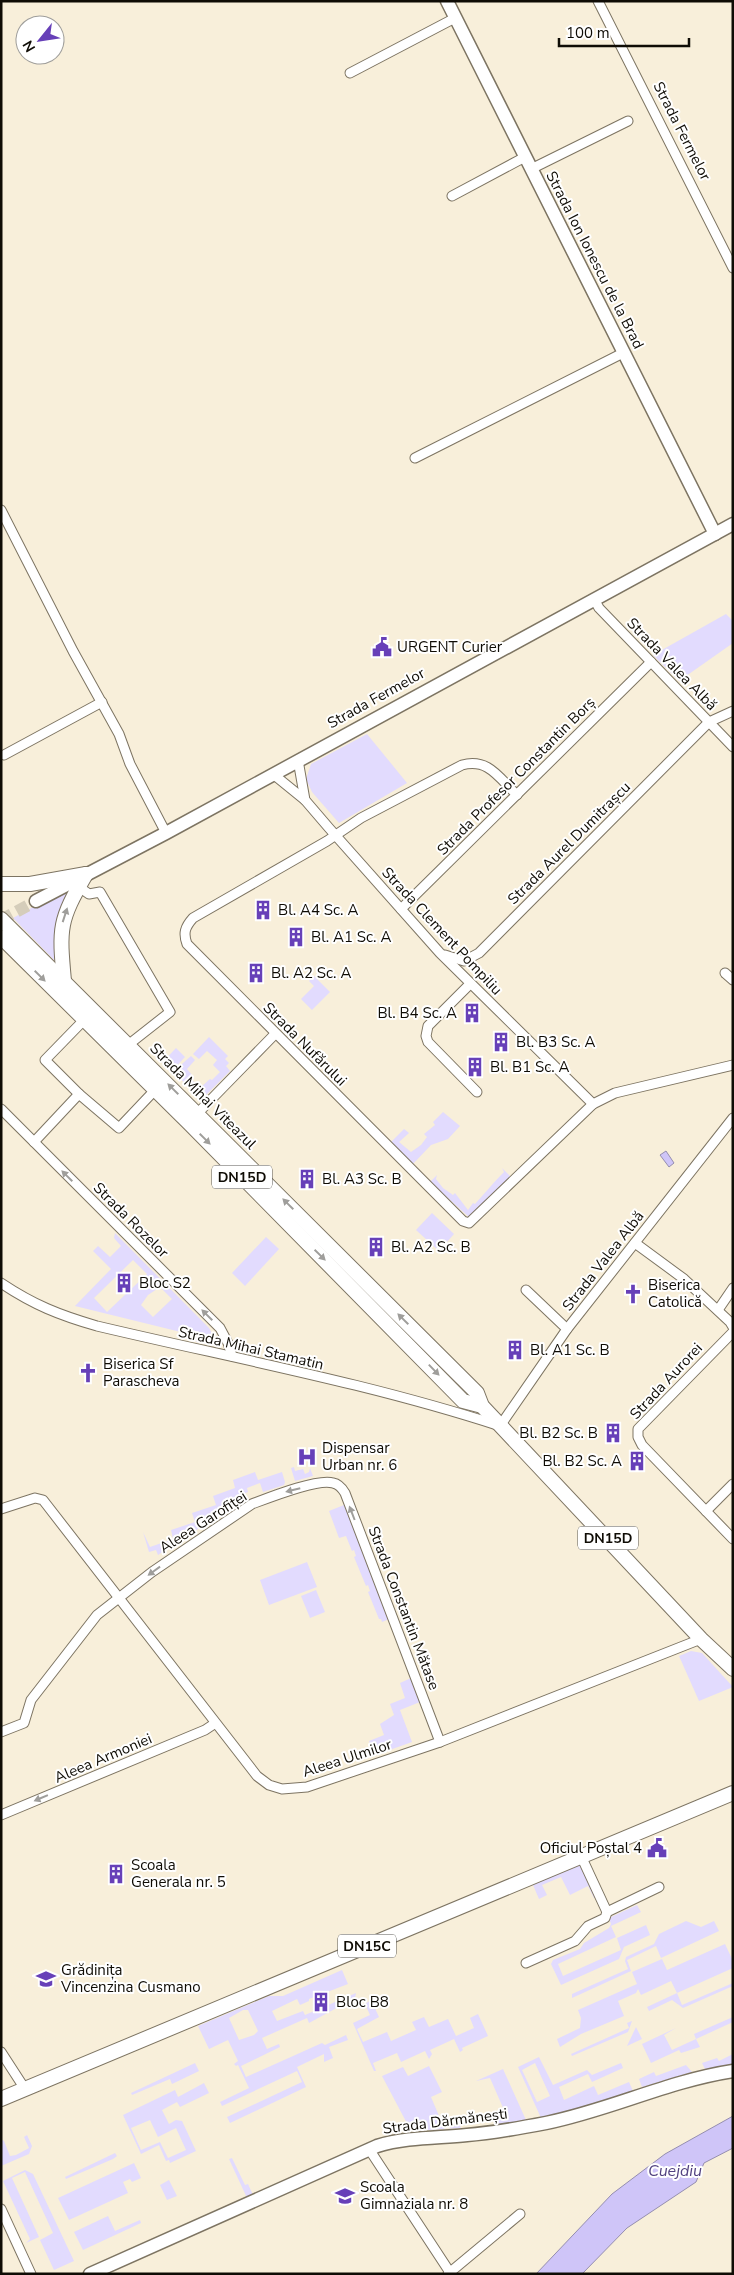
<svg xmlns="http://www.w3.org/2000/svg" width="734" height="2275" viewBox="0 0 734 2275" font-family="'Nunito Sans',sans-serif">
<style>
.green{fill:#e2dbfe;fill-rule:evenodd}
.water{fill:#cfc5f8;stroke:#958eaf}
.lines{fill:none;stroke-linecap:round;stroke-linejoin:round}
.secondary-tunnel{stroke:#d5cdba;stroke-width:12;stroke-dasharray:12 6;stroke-linecap:butt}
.street-casing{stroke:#7d7462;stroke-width:11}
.secondary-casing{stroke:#7d7462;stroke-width:15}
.primary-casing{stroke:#7d7462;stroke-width:16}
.street{stroke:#fff;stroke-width:9}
.secondary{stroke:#fff;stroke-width:12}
.primary{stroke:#fff;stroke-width:14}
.oneway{fill:#9f9e9b}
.labels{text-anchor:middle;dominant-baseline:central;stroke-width:4;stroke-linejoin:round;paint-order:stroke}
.shield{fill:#fff;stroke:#575550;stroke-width:1}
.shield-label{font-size:14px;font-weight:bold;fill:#0f0c05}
.street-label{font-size:15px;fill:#0f0c05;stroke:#fff}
.poi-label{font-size:15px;fill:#0f0c05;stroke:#fff;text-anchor:start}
.water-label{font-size:16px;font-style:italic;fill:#524280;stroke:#fff}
</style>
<rect width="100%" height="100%" fill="#f8efda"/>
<g class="green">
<path d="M726,614l7,7v22l-54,38 -26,-26z"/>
<path d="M367,734l40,49 -68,40 -27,-31 -6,-13 5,-15z"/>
<path d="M68,888l2,1 -14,73 -43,-44z"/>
<path d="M314,976l16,16 -18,18 -11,-11 13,-13 -5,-5z"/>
<path d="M209,1037l19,19 -3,3 4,4 -3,3 4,5 -28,28 -29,-27 18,-16 4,4 -8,9 5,6 -2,3 10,10 10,-9 2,1 8,-8 -7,-7 4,-5 -10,-9 -8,8 -6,-5z"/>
<path d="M176,1048l9,9 -14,15 -9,-9z"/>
<path d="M443,1112l17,14 -12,13 -17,6 -19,20 -22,-22 14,-14 5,4 -10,9 12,10 10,-7 6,-8 -3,-3 11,-9 -2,-3z"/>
<path d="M502,1168l9,9 -38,39 -4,1 -39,-35 7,-7 -1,4 7,9 10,7 2,-2 13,17 5,-7 2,1c11,-12 19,-22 29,-32z"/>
<path d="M432,1213l22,21 -15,17 -23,-21z"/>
<path d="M115,1233l94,95 4,7 -5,9 -12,-2 1,-6 -122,-30 36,-37 -18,-18 5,-5 12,11 11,-11 -7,-8zM133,1260l14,14 -40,38 -13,-14zM160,1287l12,12 -19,18 -12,-12 7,-10z"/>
<path d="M266,1237l13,12 -34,37 -13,-13z"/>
<path d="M294,1467l1,4 8,-2 2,5 4,-2 1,-4 3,8 -18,5 -4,-13z"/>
<path d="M255,1472l3,8 24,-8 3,10 -1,3 -21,7 -3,-9 -13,5 1,4 -20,8v3l-10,4 3,7 -34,22v6l-3,-4 -26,17 -2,-5 -7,2 -6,-20 7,15 23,-8 -2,-9 24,-8 -3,-9 24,-8 -3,-9 22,-8 -2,-8z"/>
<path d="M344,1505l45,114 -7,3 -1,-3h-2l-11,-27 2,-1 -2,-6 -2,1 -12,-29 2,-1 -2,-6 -2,1 -6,-15 -7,2 -10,-27z"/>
<path d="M307,1562l10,25 -48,18 -9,-25z"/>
<path d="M316,1590l9,22 -15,6 -9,-22z"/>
<path d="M691,1651l11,2 31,34 -34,14 -20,-45z"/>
<path d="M411,1678l9,24 -20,8 12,32 -42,15 -3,-7 4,-3 -2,-6 15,-6 -4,-11 14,-9 -4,-11 15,-6 -5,-15z"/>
<path d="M581,1864l15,33 -2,1 -6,-12 -18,9 -9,-18 -19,8 5,10 -8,4 -6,-14z"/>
<path d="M637,1905l4,7 -30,14 5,11 -58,27 5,12 58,-26 -4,-12 29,-13 4,10 -26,12 -5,12 -58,26 -10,-21 2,-4 27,-11 4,-6 25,-15 2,-4 -2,-6z"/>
<path d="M686,1921l15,6 13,-6 5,10 -58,27 -5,-12 -29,14 4,11 -59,27v-4l56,-25 -3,-8 1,-4 28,-13 5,-10z"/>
<path d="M725,1944l8,17v7l-56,25 -6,-12 -30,14 -3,-6 -2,4 -18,8 6,15 -43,18 -21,13 -3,-8 23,-11 1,-10 -3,-8 59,-26 -5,-12 30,-13 5,11z"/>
<path d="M342,1970l6,14 -39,15v2l-9,4 -3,-6 -25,12 5,10 26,-10 2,4 51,-22 -1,5 -46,25 -2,-5 -45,20 5,11 12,-5 1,3 -39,19 5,11 76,-34 3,2 21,-10 2,5 -19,7 4,11 -9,4v-8l-27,13 9,20 -76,36 -3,-6 75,-35 -5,-11 -75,35 -2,-4 29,-14 -11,-23 -2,1 -2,-2 4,-3 -10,-21 -19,9 -11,-23 71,-30h14zM243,2010h5l10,21 -4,4 -15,5 -10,-22z"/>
<path d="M733,1983v3l-50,22 -11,-8 -23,11 -2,-4 30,-14 5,12z"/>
<path d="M371,2000l8,17 -22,12 6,13 24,-10 4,9 25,-11 -4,-8 12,-5 5,10 19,-8 8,17 18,-8 -4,-10 8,-4 10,22 -26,12 1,2 -3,2 -6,-13 -24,11 2,4 -3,5 -4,-8 -24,11 -4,-9 -24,10 3,8h-2l-21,-48 17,-8 -5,-11z"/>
<path d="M733,2017v5l-37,17 4,8 -19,6 -2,-3 -28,13 -9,-19 34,-16 -12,7 8,15 24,-11 -2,-5z"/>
<path d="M632,2021l-4,11 -56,24 -1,-2 58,-26 -2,-5z"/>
<path d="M636,2027l6,12 -15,7z"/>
<path d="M733,2054v10l-28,5 -3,-6 15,-5 2,3z"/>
<path d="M539,2057l14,28 34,-15 5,5 29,-12 2,5 -31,14 -4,-8 -29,13 5,13 30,-14 4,9 31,-13 4,9 -47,16 -45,11 -23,-51zM535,2063l15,33 -13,6 -15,-32z"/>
<path d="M195,2063l4,8 -2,1 -25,12 -2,-5 -38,16 -1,-2z"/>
<path d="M686,2065l6,7 -50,15 -3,-8 15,-7 2,4z"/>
<path d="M429,2066l13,26 -11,5 14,33 14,-6 2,4 -50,3 -29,-55 21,-9 5,9z"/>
<path d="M503,2069l23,51 -30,6 -5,-10 13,-6 -14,-32 -14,3z"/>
<path d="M204,2083l5,10 -29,14 -3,-5 -15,8 7,14 7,-4 6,1 14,30 -26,12 -1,-3 -3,1 -7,-16 -18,9 -18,-39 52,-25 3,7zM150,2120l8,17 18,-9 10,22 -18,8 -8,-16 -19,8 -10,-22z"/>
<path d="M27,2135l5,11 -3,8 -28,12v-27l3,2 6,15 6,-1 13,-7 -5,-11z"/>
<path d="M115,2153l2,3 -4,3 -47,20 -1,-2z"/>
<path d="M232,2158l13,27 3,-1 5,11 -6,3 -18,-39z"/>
<path d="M134,2163l7,15 -9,4 -2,-3 -7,3 5,11 -59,27 -11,-22z"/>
<path d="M25,2170l8,4 41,87 -20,9 -14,-30 13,-7 -28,-61 -13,6 27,59 -13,6 4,-4 -27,-58z"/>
<path d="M169,2180l8,16 -10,4 -7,-15z"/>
<path d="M108,2216l7,15 25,-11 1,3 -58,27 -9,-18z"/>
</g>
<g class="water">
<path d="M666,1151l8,12 -5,4 -9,-12z"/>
<path d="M733,2116v32l-29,15 -8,19 -69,46 -45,46h-46l76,-80 53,-40z"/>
</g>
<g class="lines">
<path class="secondary-tunnel" d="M1,920l35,-19"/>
<defs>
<g id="street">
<path d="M598,1l135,267"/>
<path d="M350,73l105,-55"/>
<path d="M531,169l97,-48"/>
<path d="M452,196l73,-39"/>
<path d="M415,458l208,-105"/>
<path d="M1,510l72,141 46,83 11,30 36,69"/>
<path d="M594,599l5,9 134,139"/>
<path d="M4,755l98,-53"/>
<path d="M298,760l7,40 24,28 111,125 153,151"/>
<path d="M273,774l32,26"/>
<path d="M517,795c-18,-17 -28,-37 -55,-30l-101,53 -34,23 -134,77c-8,9 -10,15 -6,26l276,277 6,2 124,-119 22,-11 118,-28"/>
<path d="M79,887l10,7 11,-2 70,120 -42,33"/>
<path d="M401,909l250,-247"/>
<path d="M445,955l19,6 15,-8 230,-231 24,-11"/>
<path d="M725,973l8,7"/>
<path d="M470,984l-42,42 -2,10 2,6 49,50"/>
<path d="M79,1094l-34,-34 39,-40"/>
<path d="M1,1109l219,219 8,15 4,13"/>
<path d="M194,1117l81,-83"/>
<path d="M34,1142l45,-48 40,34 36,-38"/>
<path d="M635,1243l49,36 46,43 3,5"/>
<path d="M1,1283c33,22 58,32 96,43 135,32 271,57 403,100l67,-97 166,-211"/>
<path d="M526,1290l41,39"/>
<path d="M718,1310l15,-22"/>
<path d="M733,1332l-95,97v8l4,8 91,94"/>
<path d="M1,1509l34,-11 8,2 214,276 12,9 13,4 25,-2 133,-45 261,-103"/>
<path d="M706,1511l27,-27"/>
<path d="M1,1732l23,-9 7,-23 66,-85 55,-43 100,-68c16,-6 66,-26 81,-21 6,1 9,5 12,10l95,249"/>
<path d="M1,1815l204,-85 9,-6"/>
<path d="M581,1856l26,56 52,-25"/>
<path d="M526,1963l49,-22 13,-15 17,-8 2,-6"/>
<path d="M1,2052l24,37"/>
<path d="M369,2149l82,125"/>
<path d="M1,2209l30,65"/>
<path d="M448,2274l72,-60"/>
</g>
<g id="secondary">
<path d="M447,1l268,533"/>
<path d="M36,901l130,-68 567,-309"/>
<path d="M90,2274l287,-128c29,-9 60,-8 90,-11 27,-2 53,-7 79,-12 64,-13 122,-42 187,-52"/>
</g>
<g id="primary">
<path d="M1,884h29l56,-10"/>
<path d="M1,919l476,474 5,13 219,233 32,30"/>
<path d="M1,937l188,186 274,278 19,5"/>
<path d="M64,981c-5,-54 -5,-60 22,-107"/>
<path d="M1,2099l732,-306"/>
</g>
</defs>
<use href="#street" class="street-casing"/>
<use href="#secondary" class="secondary-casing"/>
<use href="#primary" class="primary-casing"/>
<use href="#street" class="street"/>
<use href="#secondary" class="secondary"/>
<use href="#primary" class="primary"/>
</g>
<defs><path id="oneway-solid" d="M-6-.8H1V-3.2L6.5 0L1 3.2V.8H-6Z" transform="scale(1.25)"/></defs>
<g class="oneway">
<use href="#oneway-solid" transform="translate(65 915) rotate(-72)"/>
<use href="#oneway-solid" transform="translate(40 976) rotate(45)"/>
<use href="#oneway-solid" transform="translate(173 1089) rotate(-135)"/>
<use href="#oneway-solid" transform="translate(205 1139) rotate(45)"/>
<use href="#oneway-solid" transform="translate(67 1176) rotate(-135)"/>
<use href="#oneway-solid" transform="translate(288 1204) rotate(-135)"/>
<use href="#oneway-solid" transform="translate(320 1255) rotate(44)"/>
<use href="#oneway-solid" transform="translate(207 1315) rotate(-135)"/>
<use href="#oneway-solid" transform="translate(403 1319) rotate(-135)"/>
<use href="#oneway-solid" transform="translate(434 1370) rotate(46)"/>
<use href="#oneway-solid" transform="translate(293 1490) rotate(166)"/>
<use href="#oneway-solid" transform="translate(352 1513) rotate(-111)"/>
<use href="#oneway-solid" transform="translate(154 1571) rotate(144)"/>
<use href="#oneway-solid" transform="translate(41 1798) rotate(157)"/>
</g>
<defs>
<symbol id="civic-bare" viewBox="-9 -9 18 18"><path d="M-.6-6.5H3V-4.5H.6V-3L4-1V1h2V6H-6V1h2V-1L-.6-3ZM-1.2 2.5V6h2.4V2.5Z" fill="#6740b8" stroke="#fff" stroke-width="2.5" paint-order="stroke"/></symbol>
<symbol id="building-bare" viewBox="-9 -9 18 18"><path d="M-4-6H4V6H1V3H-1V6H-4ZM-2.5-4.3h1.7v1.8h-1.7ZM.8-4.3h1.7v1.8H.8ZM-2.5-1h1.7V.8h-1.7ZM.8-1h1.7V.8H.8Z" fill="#6740b8" stroke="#fff" stroke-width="2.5" paint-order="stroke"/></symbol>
<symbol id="church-bare" viewBox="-9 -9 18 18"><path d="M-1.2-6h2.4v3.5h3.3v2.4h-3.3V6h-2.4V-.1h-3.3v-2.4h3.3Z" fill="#6740b8" stroke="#fff" stroke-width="2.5" paint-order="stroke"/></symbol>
<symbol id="hospital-bare" viewBox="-9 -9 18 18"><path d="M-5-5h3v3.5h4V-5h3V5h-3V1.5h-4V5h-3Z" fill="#6740b8" stroke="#fff" stroke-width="2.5" paint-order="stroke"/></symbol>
<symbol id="school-bare" viewBox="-9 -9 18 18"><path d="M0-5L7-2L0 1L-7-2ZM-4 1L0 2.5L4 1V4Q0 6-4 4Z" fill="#6740b8" stroke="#fff" stroke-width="2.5" paint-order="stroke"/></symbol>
</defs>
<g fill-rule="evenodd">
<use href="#civic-bare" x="368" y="633" width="28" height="28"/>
<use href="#building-bare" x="249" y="896" width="28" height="28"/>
<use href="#building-bare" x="282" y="923" width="28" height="28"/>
<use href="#building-bare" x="242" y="959" width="28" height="28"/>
<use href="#building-bare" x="458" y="999" width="28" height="28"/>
<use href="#building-bare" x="487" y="1028" width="28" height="28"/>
<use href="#building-bare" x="461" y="1053" width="28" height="28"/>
<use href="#building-bare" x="293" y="1165" width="28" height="28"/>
<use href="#building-bare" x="362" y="1233" width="28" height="28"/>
<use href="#building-bare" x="110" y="1269" width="28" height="28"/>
<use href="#church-bare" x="619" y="1280" width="28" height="28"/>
<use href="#building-bare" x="501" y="1336" width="28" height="28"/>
<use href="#church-bare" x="74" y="1359" width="28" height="28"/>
<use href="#building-bare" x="599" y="1419" width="28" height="28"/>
<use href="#hospital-bare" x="293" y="1443" width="28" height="28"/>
<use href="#building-bare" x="623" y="1447" width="28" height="28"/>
<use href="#civic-bare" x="643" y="1834" width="28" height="28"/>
<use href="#building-bare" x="102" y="1860" width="28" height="28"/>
<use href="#school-bare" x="32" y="1965" width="28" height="28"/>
<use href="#building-bare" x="307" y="1988" width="28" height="28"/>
<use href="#school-bare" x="331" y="2182" width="28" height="28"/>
</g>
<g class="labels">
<g class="shield">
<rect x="212" y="1165.5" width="60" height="23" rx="4"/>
<rect x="578" y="1526.5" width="60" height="23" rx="4"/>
<rect x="338" y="1934.5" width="58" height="23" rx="4"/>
</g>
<g class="shield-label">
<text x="242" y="1177">DN15D</text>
<text x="608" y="1538">DN15D</text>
<text x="367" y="1946">DN15C</text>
</g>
<g class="street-label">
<text transform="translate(682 131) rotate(63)">Strada Fermelor</text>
<text transform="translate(595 260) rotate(63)">Strada Ion Ionescu de la Brad</text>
<text transform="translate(672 664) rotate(46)">Strada Valea Albă</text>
<text transform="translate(376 698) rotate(-29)">Strada Fermelor</text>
<text transform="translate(516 776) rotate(-45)">Strada Profesor Constantin Borș</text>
<text transform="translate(569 843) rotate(-45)">Strada Aurel Dumitrașcu</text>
<text transform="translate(442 931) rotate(47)">Strada Clement Pompiliu</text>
<text transform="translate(305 1044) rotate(45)">Strada Nufărului</text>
<text transform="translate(203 1096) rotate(45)">Strada Mihai Viteazul</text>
<text transform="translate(131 1220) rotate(45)">Strada Rozelor</text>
<text transform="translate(603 1261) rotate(-52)">Strada Valea Albă</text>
<text transform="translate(251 1348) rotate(13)">Strada Mihai Stamatin</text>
<text transform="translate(666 1381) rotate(-47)">Strada Aurorei</text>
<text transform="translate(203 1522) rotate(-33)">Aleea Garofiței</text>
<text transform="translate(404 1608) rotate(69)">Strada Constantin Mătase</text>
<text transform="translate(103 1758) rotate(-23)">Aleea Armoniei</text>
<text transform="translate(347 1758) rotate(-18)">Aleea Ulmilor</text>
<text transform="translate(445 2121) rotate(-7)">Strada Dărmănești</text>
</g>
<g class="poi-label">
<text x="397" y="647">URGENT Curier</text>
<text x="278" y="910">Bl. A4 Sc. A</text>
<text x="311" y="937">Bl. A1 Sc. A</text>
<text x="271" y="973">Bl. A2 Sc. A</text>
<text x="457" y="1013" text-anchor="end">Bl. B4 Sc. A</text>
<text x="516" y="1042">Bl. B3 Sc. A</text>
<text x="490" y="1067">Bl. B1 Sc. A</text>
<text x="322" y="1179">Bl. A3 Sc. B</text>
<text x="391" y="1247">Bl. A2 Sc. B</text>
<text x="139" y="1283">Bloc S2</text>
<text x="648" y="1285">Biserica<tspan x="648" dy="17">Catolică</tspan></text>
<text x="530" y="1350">Bl. A1 Sc. B</text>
<text x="103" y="1364">Biserica Sf<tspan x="103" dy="17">Parascheva</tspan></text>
<text x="598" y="1433" text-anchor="end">Bl. B2 Sc. B</text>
<text x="322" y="1448">Dispensar<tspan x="322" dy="17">Urban nr. 6</tspan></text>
<text x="622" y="1461" text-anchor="end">Bl. B2 Sc. A</text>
<text x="642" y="1848" text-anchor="end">Oficiul Poștal 4</text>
<text x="131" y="1865">Scoala<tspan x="131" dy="17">Generala nr. 5</tspan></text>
<text x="61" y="1970">Grădinița<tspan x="61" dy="17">Vincenzina Cusmano</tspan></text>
<text x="336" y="2002">Bloc B8</text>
<text x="360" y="2187">Scoala<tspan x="360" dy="17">Gimnaziala nr. 8</tspan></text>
</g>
<g class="water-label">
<text x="675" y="2171">Cuejdiu</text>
</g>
</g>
<rect width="734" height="2275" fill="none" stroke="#0f0c05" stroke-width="5"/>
<g transform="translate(40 40) rotate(240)"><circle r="24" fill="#ffffff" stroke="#9f9e9b"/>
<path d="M0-4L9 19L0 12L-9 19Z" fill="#6740b8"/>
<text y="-8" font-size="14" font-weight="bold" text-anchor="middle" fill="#0f0c05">N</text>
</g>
<path d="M559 38v8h130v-8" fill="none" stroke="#0f0c05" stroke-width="2.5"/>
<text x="566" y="38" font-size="15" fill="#0f0c05" stroke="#ffffff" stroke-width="4" paint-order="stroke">100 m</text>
</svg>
